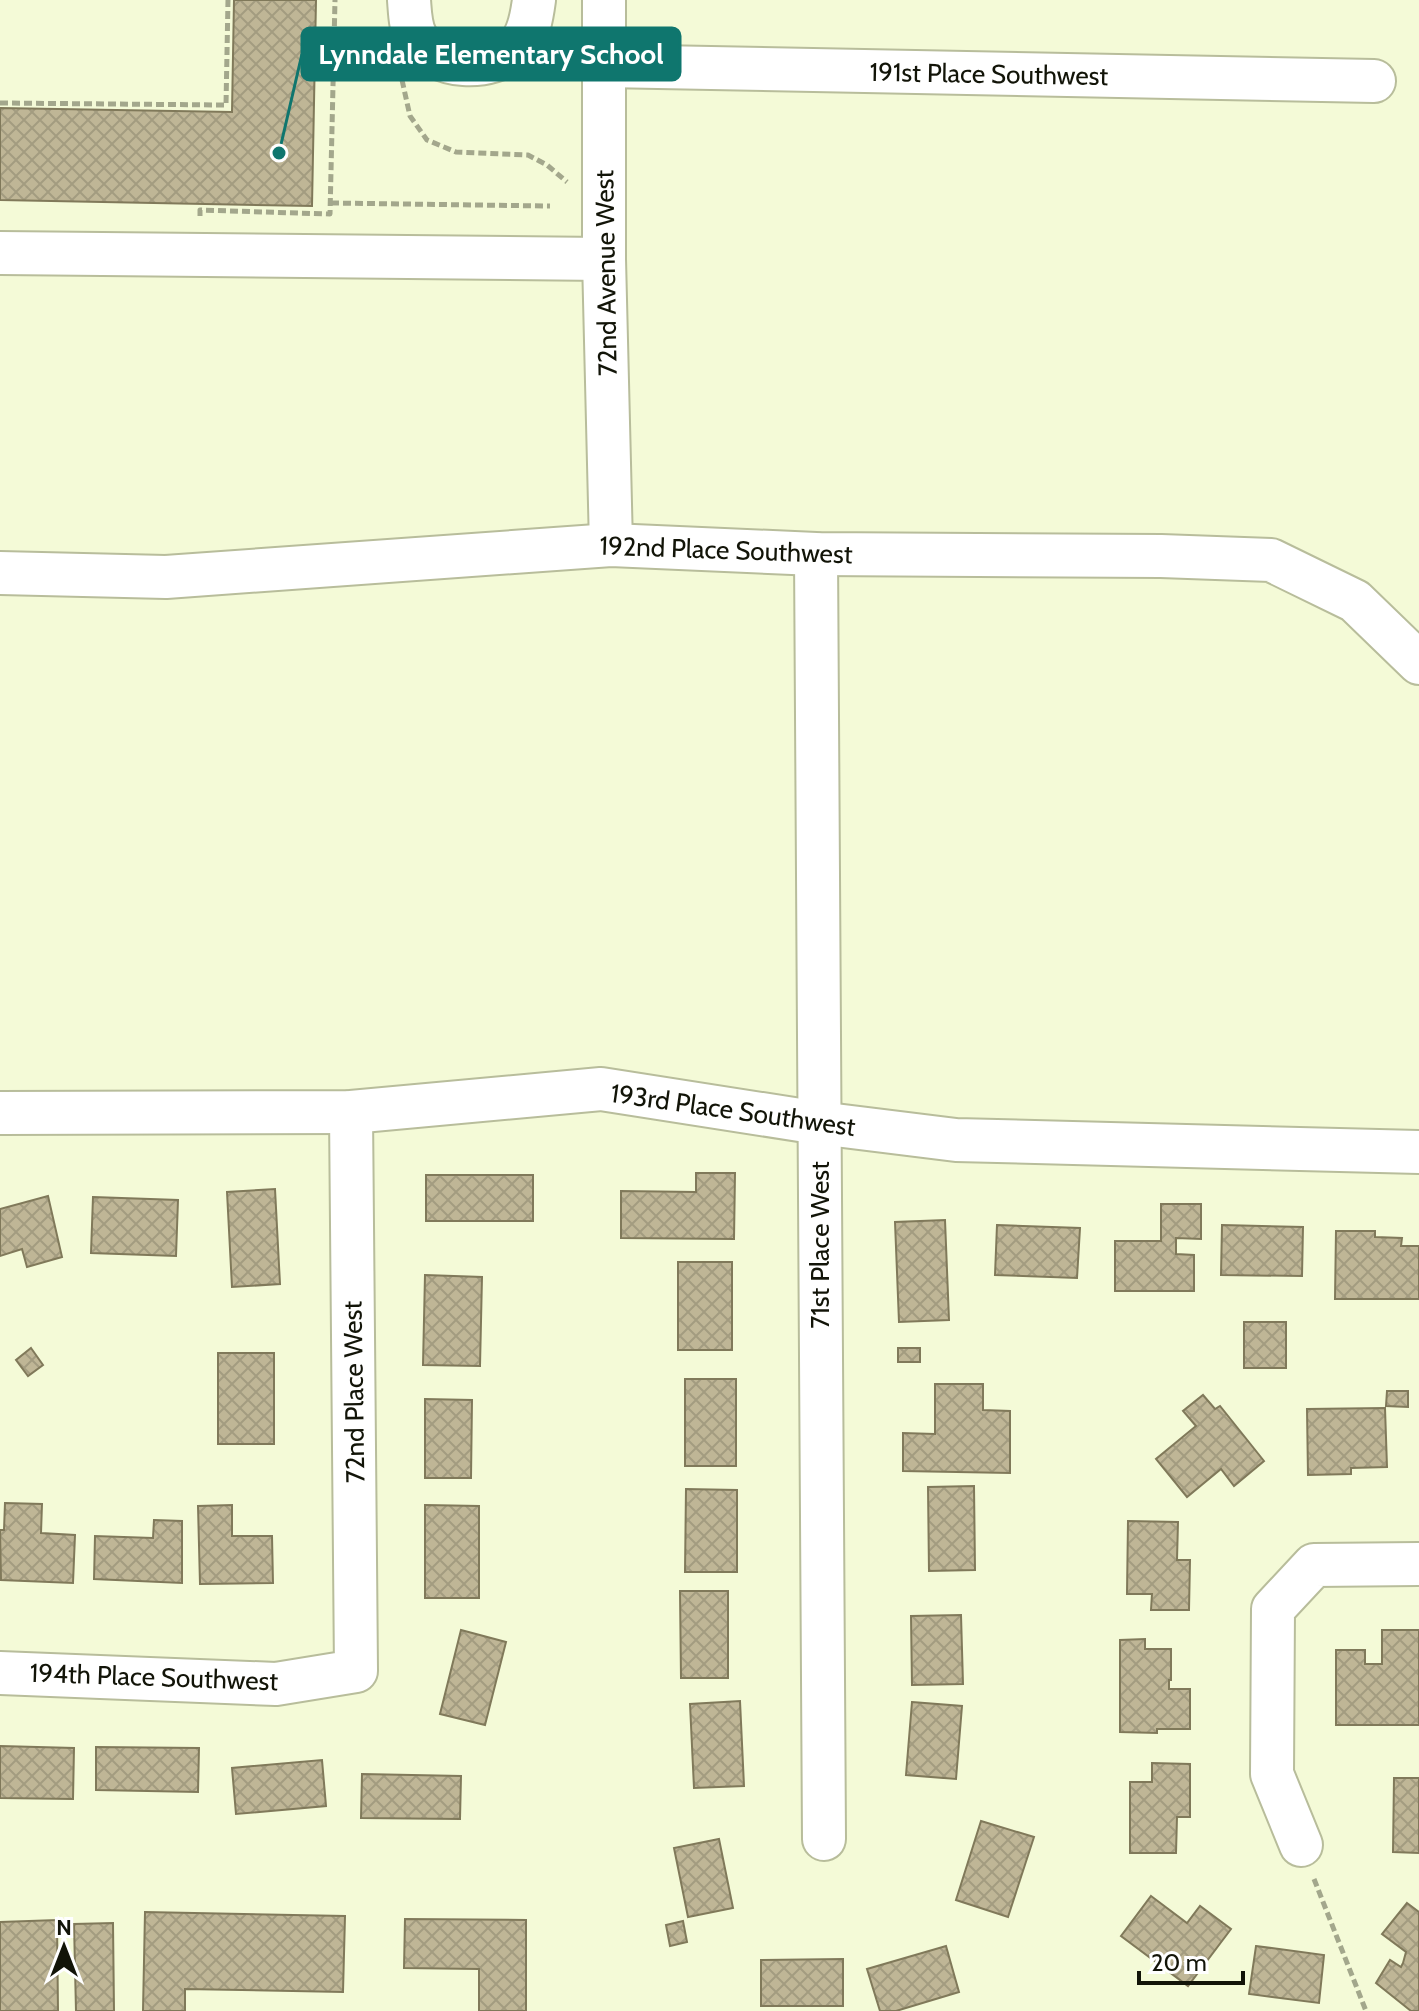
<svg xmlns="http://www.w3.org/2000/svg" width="1419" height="2011" viewBox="0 0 1419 2011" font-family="Cabin,sans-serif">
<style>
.building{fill:url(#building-cross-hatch);stroke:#80795a;stroke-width:2}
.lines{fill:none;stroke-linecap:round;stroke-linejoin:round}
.minor-casing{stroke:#b8bd9b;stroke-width:46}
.path{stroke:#a3a78c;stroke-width:5;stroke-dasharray:8 4;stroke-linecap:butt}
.minor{stroke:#fff;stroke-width:42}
.labels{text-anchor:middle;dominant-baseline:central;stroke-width:7;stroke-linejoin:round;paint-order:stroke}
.street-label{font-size:26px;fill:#121408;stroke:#fff}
.leader{fill:none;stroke:#0f766e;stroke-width:3}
.callout-dot{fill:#0f766e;stroke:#fff;stroke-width:3}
.callout{fill:#0f766e;stroke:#0f766e;stroke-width:3}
.callout-label{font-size:28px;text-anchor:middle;font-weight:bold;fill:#fff}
</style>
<defs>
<pattern id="building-cross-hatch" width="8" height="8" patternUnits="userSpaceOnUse" patternTransform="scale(2)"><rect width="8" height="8" fill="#bfb696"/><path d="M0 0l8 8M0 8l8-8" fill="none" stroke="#a39c80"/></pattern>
</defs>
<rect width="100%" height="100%" fill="#f4fad7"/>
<g class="building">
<path d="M234,0h82l-4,206 -312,-6v-92l232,4z"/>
<path d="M696,1173h39l-1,66 -113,-1v-47l75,1z"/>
<rect x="426" y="1175" width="107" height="46"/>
<path d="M275,1189l5,95 -48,3 -5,-95z"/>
<path d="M48,1196l14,61 -35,10 -5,-18 -22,7v-47z"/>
<path d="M93,1197l85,3 -2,56 -85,-3z"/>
<path d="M1161,1204h40v35l-25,-1v16l18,1v36h-79v-50h46z"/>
<path d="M945,1220l4,100 -50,2 -4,-100z"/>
<path d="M997,1225l83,3 -3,50 -82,-3z"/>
<path d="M1222,1225l81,2 -1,49 -81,-1z"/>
<path d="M1336,1231h39v6l27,1 -1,8h18v53h-84z"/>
<rect x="678" y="1262" width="54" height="88"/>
<path d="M425,1275l57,2 -2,89 -57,-1z"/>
<rect x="1244" y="1322" width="42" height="46"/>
<path d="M31,1348l12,17 -15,11 -12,-16z"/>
<rect x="898" y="1348" width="22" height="14"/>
<rect x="218" y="1353" width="56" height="91"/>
<rect x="685" y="1379" width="51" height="87"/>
<path d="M935,1384h48v26l27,1v62l-107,-2v-38l32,1z"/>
<path d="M1387,1391h21v16l-22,-1z"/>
<path d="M1203,1395l12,14 5,-3 44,55 -30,25 -13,-17 -34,28 -31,-38 40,-33 -13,-15z"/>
<path d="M425,1399l47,1 -1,78h-46z"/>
<path d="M1385,1408l2,59 -36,1v6l-43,1 -1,-66z"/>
<path d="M974,1486l1,84 -46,1 -1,-84z"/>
<path d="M686,1489l51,1v82h-52z"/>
<path d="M5,1503l37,1 -1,29 34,2 -2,48 -72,-3 -1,-50h4z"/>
<path d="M232,1505v31h40l1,47 -73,1 -2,-78z"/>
<path d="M425,1505l54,1v92h-54z"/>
<path d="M154,1520l28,1v62l-88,-4 1,-43 58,2z"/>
<path d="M1128,1521l50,1 -1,38h13l-1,50h-38l1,-16h-25z"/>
<path d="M680,1591h48v87h-47z"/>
<path d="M961,1615l2,69 -51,1 -1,-69z"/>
<path d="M461,1630l45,12 -21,83 -45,-11z"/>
<path d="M1382,1630h37v95h-83v-75h29v14h17z"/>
<path d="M1145,1639v10h26v31h-2v9h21v40h-33v4l-37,-1v-92z"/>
<path d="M740,1701l4,85 -50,2 -4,-84z"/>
<path d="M912,1702l50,4 -6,73 -50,-4z"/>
<path d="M0,1746l74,2 -1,51 -73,-1z"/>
<path d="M96,1747l103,1 -1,44 -102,-2z"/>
<path d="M322,1760l4,46 -90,8 -4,-46z"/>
<path d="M1152,1763l38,1v53h-13l-1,36h-46v-71h22z"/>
<path d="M362,1774l99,2 -1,43 -99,-1z"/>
<path d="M1394,1778h25v75l-26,-1z"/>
<path d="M981,1821l53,16 -26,80 -52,-17z"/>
<path d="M719,1839l14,69 -45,9 -14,-69z"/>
<path d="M1151,1896l36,27 13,-17 31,23 -43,57 -67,-50z"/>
<path d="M1407,1903l12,9v99h-8l-35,-28 14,-23 11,7 2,-4 3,-11 -24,-18z"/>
<path d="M145,1912l200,4 -2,76 -158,-3v22h-42z"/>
<path d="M405,1919l121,1v91h-47v-42l-75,-1z"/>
<path d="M57,1920l1,91h-58v-89z"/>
<path d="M683,1921l4,21 -17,4 -4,-21z"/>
<path d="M113,1923l1,88h-38l-2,-87z"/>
<path d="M946,1946l13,46 -63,19h-16l-13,-42z"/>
<path d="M1256,1946l68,9 -5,48 -70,-9z"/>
<path d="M843,1959v47h-82v-46z"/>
</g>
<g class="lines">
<defs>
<g id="minor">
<path d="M409,0c1,12 1,26 7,37 18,34 76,35 101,10 12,-11 15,-32 17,-47"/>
<path d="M604,0v259l7,286"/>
<path d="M605,66l769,15"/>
<path d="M0,253l604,6"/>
<path d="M816,554l8,1285"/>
<path d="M0,573l166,4 445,-32 205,9 345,2 110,4 84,41 64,62"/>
<path d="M0,1113l351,-1 250,-23 218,34 137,17 463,12"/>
<path d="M0,1673l276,11 80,-13 -5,-559"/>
<path d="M1301,1845l-29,-71 1,-165 41,-44 105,-1"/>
</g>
</defs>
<use href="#minor" class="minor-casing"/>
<g class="path">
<path d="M545,72h22"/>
<path d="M402,80l8,36 17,24 29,12 72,3 19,10 20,17"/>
<path d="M0,103l226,2 2,-105"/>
<path d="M331,203l219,3"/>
<path d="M200,216v-6l130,4 5,-214"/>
<path d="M1314,1879l52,132"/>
</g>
<use href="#minor" class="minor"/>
</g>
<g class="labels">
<g class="street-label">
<text transform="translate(989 74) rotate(1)">191st Place Southwest</text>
<text transform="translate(606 273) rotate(-91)">72nd Avenue West</text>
<text transform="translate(726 550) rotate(2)">192nd Place Southwest</text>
<text transform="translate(733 1110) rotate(8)">193rd Place Southwest</text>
<text transform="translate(820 1245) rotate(-90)">71st Place West</text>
<text transform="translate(354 1392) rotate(-91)">72nd Place West</text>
<text transform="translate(154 1677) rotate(2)">194th Place Southwest</text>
</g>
</g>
<path class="leader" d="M279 153L302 54"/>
<circle class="callout-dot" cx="279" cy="153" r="8"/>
<rect class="callout" x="302" y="28" width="378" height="52" rx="8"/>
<g class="callout-label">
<text x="491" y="64">Lynndale Elementary School</text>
</g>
<g transform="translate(64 1947)" stroke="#ffffff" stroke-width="6" paint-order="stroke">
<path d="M0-6L14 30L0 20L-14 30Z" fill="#121408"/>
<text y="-12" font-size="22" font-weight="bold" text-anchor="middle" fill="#121408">N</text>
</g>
<path d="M1139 1971v12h104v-12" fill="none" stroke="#121408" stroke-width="4"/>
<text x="1151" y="1971" font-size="24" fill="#121408" stroke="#ffffff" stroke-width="6" paint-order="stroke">20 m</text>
</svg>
